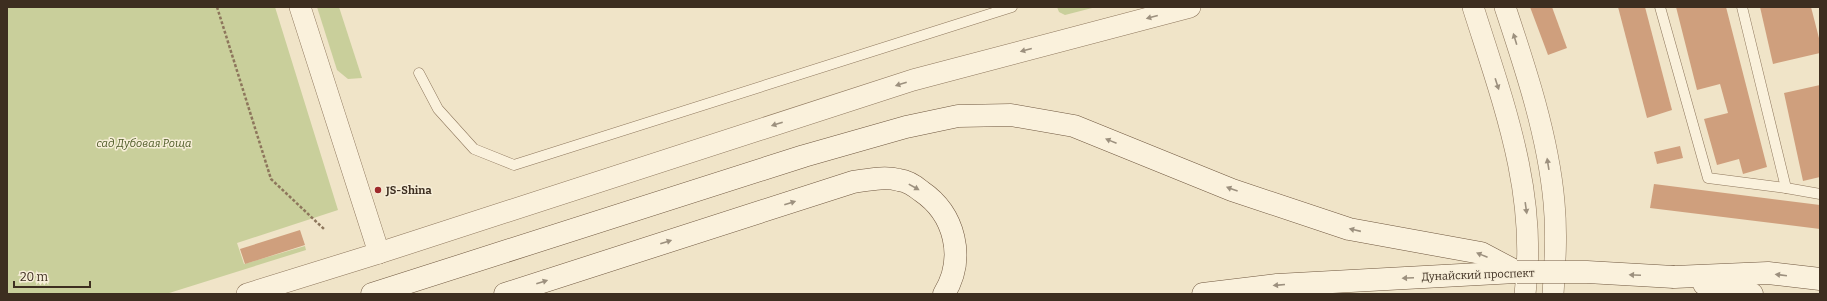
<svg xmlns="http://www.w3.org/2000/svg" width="1827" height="301" viewBox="0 0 1827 301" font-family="Bitter,serif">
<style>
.green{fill:#c9cf9b}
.building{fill:#cf9f7d}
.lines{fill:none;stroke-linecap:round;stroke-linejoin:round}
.lane-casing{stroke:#8d765c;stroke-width:11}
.street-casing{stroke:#8d765c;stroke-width:22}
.secondary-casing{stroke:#6f573f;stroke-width:23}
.path{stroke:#8d765c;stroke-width:2.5;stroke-dasharray:3 2;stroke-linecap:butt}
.lane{stroke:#faf1dc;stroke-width:10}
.street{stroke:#faf1dc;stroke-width:21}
.secondary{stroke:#faf1dc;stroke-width:22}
.secondary-bridge-casing{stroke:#6f573f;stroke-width:23;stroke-linecap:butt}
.secondary-bridge{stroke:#faf1dc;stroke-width:22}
.oneway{fill:#9c907e}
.poi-dot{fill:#9e2a2b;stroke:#f7eed8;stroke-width:1.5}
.labels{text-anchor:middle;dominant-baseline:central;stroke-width:3;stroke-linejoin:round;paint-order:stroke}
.park-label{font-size:11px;font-style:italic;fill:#4d5a26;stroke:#f7eed8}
.poi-label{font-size:11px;font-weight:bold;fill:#3d2e20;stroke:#f7eed8;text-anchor:start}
.street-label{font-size:11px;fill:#3d2e20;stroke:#f7eed8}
</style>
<rect width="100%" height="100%" fill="#f0e4c8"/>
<g class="green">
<path d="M7,7h268l63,203 -101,33 7,21 61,-18 1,4 -140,44h-159z"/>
<path d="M317,7h22l23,71 -14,1 -11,-9z"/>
<path d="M1057,7h39l-31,8 -6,-3z"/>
</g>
<g class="building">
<path d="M1530,7h22l15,41 -19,7z"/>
<path d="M1618,7h27l27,103 -25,8z"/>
<path d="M1676,7h50l41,160 -24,7 -4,-15 -22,6 -13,-46 24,-6 -8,-29 -23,6z"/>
<path d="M1760,7h51l9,35v11l-47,11z"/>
<path d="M1820,85v92l-17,4 -19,-88z"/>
<path d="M1680,146l3,12 -26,6 -3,-12z"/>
<path d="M1654,184l166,21v24l-170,-21z"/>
<path d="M300,230l5,15 -60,19 -5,-15z"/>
</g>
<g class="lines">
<defs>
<g id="lane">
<path d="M1660,7l48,171 78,10 34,6"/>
<path d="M1742,7l44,181"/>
<path d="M419,73l19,36 36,40 40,16 498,-158"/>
</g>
<g id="street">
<path d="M300,7l79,246"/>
<path d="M1473,7c30,95 65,186 52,287"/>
<path d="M1505,7c21,63 43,129 49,195 3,31 1,62 -1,92"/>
<path d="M247,294l132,-41 534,-173 277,-73"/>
</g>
<g id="secondary">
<path d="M1674,277l94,-4 52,6"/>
<path d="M1704,284l48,10"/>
<path d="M372,294l432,-138 102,-29 52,-11 53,-1 63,11 158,64 117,39 132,24 36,19"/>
<path d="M505,294l348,-112c15,-2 31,-6 46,-2 8,1 16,6 22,11 34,23 45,67 23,103"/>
<path d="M1203,294l74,-9 239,-13"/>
</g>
</defs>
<use href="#lane" class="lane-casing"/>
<use href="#street" class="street-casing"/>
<use href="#secondary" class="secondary-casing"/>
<path class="path" d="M217,7l54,172 53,50"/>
<use href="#lane" class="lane"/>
<use href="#street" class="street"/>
<use href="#secondary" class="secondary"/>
<defs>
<path id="secondary-bridge" d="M1517,272h70l87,5"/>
</defs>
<use href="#secondary-bridge" class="secondary-bridge-casing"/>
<use href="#secondary-bridge" class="secondary-bridge"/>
</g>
<defs><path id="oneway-solid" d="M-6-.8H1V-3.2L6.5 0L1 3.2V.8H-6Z"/></defs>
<g class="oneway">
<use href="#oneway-solid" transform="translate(1152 17) rotate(165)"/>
<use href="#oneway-solid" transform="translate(1515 39) rotate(-107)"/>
<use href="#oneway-solid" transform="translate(1026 50) rotate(165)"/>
<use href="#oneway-solid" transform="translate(901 84) rotate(162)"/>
<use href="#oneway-solid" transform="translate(1497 84) rotate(72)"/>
<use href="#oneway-solid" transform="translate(777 124) rotate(162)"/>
<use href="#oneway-solid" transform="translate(1111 141) rotate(-158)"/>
<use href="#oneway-solid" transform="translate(1548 164) rotate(-99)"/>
<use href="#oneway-solid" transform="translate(914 187) rotate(29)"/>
<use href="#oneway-solid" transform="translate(1232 189) rotate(-160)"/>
<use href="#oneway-solid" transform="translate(790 203) rotate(-18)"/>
<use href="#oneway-solid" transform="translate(1526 208) rotate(82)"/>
<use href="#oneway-solid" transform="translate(1355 230) rotate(-167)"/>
<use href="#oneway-solid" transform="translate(666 242) rotate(-18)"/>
<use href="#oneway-solid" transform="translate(1482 255) rotate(-158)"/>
<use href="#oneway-solid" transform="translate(1635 275) rotate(-177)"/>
<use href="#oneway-solid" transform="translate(1781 275) rotate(-173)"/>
<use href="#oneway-solid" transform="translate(1408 278) rotate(178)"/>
<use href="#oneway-solid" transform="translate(542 282) rotate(-18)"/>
<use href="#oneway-solid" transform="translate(1279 285) rotate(175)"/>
</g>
<circle class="poi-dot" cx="378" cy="190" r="4"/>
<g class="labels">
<g class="park-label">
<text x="144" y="143">сад Дубовая Роща</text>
</g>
<g class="poi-label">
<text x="386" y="190">JS-Shina</text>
</g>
<g class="street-label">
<text transform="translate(1478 275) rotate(-2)">Дунайский проспект</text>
</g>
</g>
<rect width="1827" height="301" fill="none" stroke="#3d2e20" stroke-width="16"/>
<path d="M14 281v6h76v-6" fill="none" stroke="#3d2e20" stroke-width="2"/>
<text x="20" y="281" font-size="12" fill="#3d2e20" stroke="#f7eed8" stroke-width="3" paint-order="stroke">20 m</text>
</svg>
